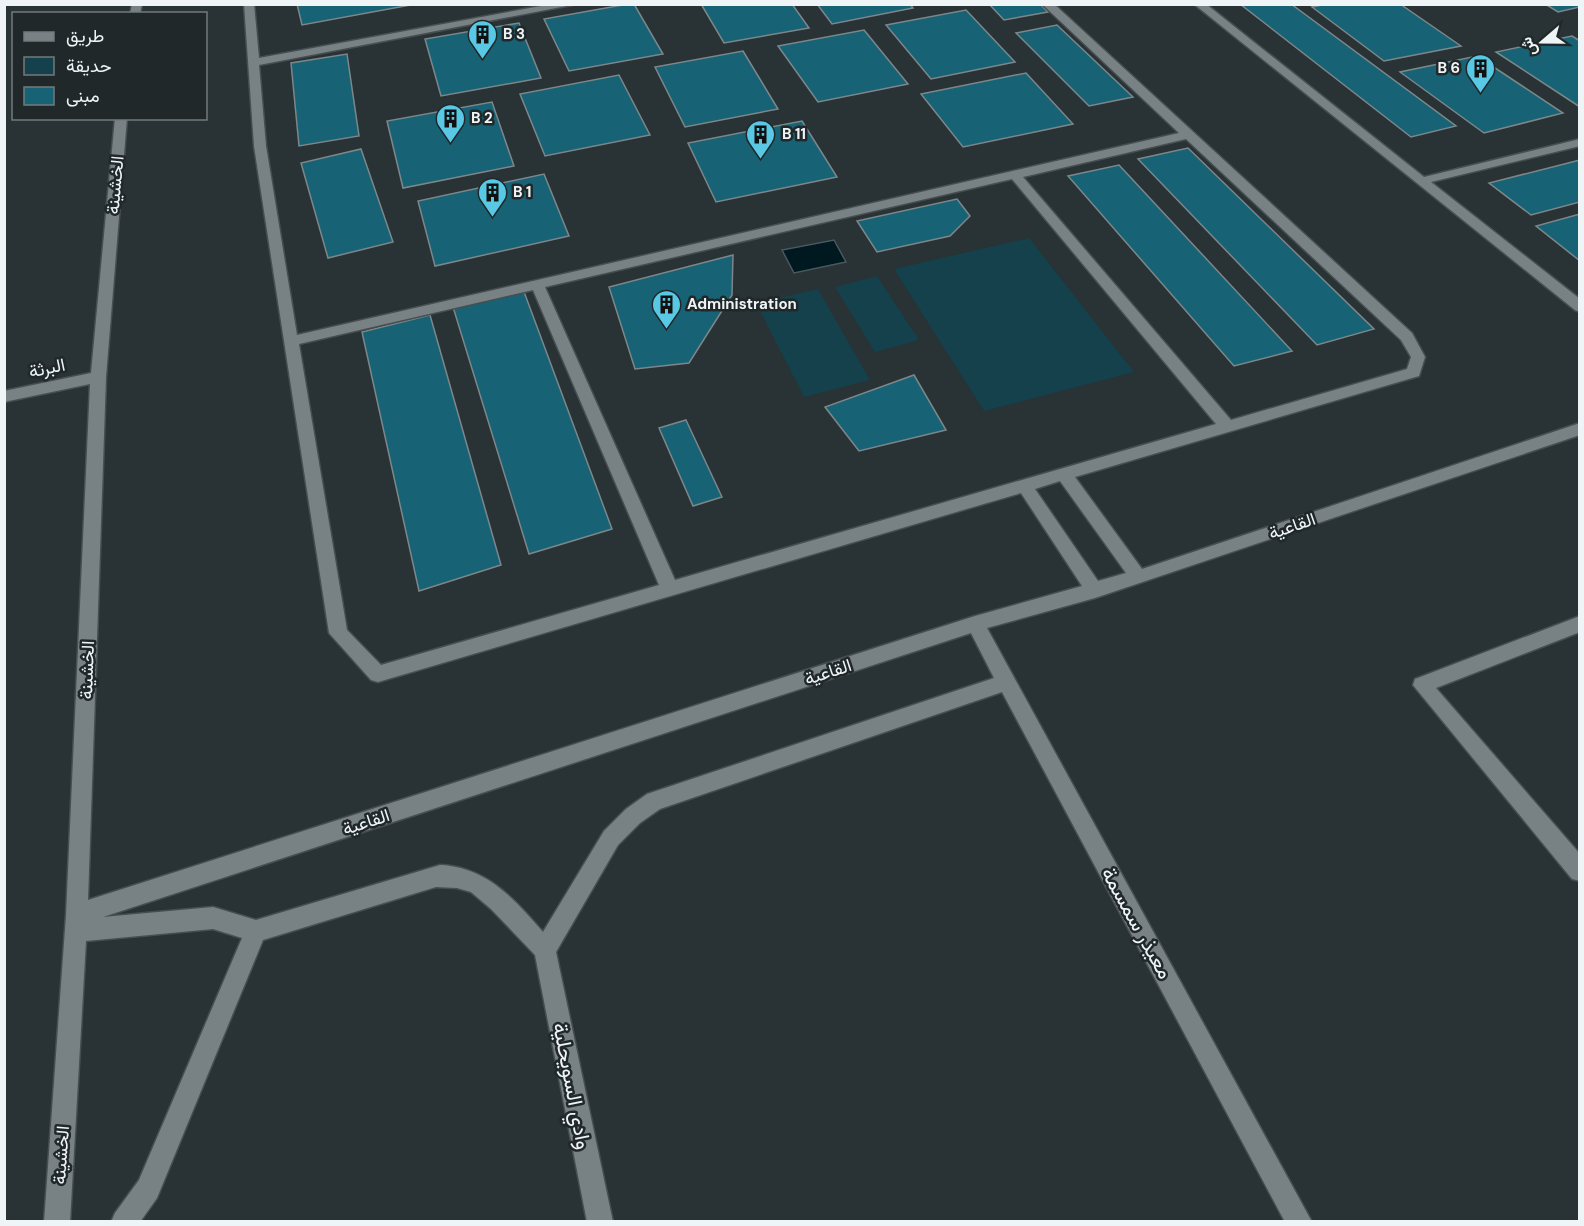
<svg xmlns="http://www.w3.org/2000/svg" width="1584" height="1226" viewBox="0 0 1584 1226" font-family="'DM Sans',Vazirmatn,sans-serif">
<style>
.green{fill:#14414c}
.water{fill:#001820;stroke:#485a60;stroke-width:1.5}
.building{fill:#176375;stroke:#7d878a;stroke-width:1.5}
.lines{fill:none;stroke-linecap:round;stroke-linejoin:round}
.minor-casing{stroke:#474e50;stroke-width:3}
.minor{fill:#788285;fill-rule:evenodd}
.labels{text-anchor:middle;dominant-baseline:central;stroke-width:5;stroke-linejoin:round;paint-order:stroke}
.far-poi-label{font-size:15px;font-weight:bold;fill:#eff4f6;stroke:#20282a;text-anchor:start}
.street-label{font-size:18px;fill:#eff4f6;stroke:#20282a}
.near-street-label{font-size:21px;fill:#eff4f6;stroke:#20282a}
</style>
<rect width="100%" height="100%" fill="#293234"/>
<g class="green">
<path d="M1029,238l105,134 -150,39 -90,-142z"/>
<path d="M877,276l42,64 -44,12 -40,-65z"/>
<path d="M818,289l52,91 -66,17 -48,-94z"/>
</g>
<path class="water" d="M834,240l12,22 -52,11 -12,-23z"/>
<g class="building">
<path d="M297,4h119l-114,21z"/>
<path d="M628,4h6l29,50 -94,17 -25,-52z"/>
<path d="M701,4h91l17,24 -85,15z"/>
<path d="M817,4h93l3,4 -81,16z"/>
<path d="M989,4h51l8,8 -44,8z"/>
<path d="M1240,4h51l165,122 -45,11z"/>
<path d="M1327,4h73l61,42 -77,15 -72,-54z"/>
<path d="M1545,4h35v3l-22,5z"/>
<path d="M966,10l49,52 -84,17 -45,-54z"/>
<path d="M519,23l22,55 -100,18 -16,-57z"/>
<path d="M1057,25l76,72 -44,9 -73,-73z"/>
<path d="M864,30l44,54 -90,18 -40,-56z"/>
<path d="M1572,36l8,5v66l-84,-55z"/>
<path d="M743,51l35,58 -93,18 -30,-60z"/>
<path d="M347,54l12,82 -60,10 -8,-83z"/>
<path d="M1477,56l86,57 -79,20 -84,-61z"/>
<path d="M1026,73l47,51 -110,23 -42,-53z"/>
<path d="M619,75l31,60 -105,21 -25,-62z"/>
<path d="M492,102l22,64 -111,22 -16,-67z"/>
<path d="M802,121l35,56 -121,25 -28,-59z"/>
<path d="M1188,148l186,181 -57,16 -179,-186z"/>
<path d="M361,149l32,93 -65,16 -27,-95z"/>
<path d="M1580,160v42l-49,13 -42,-32z"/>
<path d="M1119,165l173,186 -58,15 -166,-190z"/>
<path d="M544,174l25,62 -134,30 -17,-65z"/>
<path d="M957,199l13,17 -20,20 -73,16 -20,-31z"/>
<path d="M1580,214v47l-44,-35z"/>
<path d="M733,255l-1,40 -43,68 -54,6 -26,-82z"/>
<path d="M523,289l89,240 -83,25 -76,-247z"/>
<path d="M430,315l71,250 -82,26 -57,-259z"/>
<path d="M914,375l32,55 -87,21 -34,-44z"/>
<path d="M686,420l36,77 -29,9 -34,-78z"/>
</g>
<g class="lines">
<defs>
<g id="minor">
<path d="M132,4h10l-2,10h-10z"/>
<path d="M244,4h10l5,54 293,-54h25l-318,61 7,81 31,189 882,-202 -137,-129h12l358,329 13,24 -6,19 -344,101 67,92 438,-146v12l-485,163 -108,30 325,594h-27l-283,-530 -342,117 -20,14 -22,22 -62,107 57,270h-26l-52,-267 -44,-46 -20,-17 -14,-4 -21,-1 -173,53 -106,258 -17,24h-29l4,-9 24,-33 103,-242 -29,-9 -127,12 -16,281h-26l22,-307 24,-531 -86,18v-11l87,-18 24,-255h12l-21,259 -18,523 887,-284 107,-30 -61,-93 -643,189 -7,-2 -42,-47 -75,-487zM1186,139l215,201 10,17 -4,12 -176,51 -208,-243zM1012,179l204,245 -541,156 -130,-293zM533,290l126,295 -278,80 -34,-35 -48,-286zM1060,481l66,92 -28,8 -63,-92zM971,633l23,45 -347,116 -21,15 -22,22 -61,101c-29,-33 -56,-65 -103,-67l-184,55 -43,-13 -110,10z"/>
<path d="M1194,4h12l218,173 156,-38v7l-149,36 149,117v13l-5,-2z"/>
<path d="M1580,616v16l-144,56 144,166v27l-8,-2 -159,-194 2,-6z"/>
</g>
</defs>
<use href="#minor" class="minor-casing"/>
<use href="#minor" class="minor"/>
</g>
<defs>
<symbol id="building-pin" viewBox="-11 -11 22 30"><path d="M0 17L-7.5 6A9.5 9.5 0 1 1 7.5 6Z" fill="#59c8e5" stroke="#20282a"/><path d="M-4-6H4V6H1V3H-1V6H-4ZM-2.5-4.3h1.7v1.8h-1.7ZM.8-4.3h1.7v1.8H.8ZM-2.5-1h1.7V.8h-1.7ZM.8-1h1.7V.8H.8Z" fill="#111"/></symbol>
</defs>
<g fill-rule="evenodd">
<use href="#building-pin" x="466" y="18" width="33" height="45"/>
<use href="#building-pin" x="1464" y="52" width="33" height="45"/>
<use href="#building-pin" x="434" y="102" width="33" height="45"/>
<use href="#building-pin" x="744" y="118" width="33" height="45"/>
<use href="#building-pin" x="476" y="176" width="33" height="45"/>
<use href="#building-pin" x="650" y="288" width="33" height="45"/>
</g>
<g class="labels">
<g class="far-poi-label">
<text x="503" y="34">B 3</text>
<text x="1460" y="68" text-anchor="end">B 6</text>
<text x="471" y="118">B 2</text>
<text x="782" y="134">B 11</text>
<text x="513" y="192">B 1</text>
<text x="687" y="304">Administration</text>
</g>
<g class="street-label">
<text transform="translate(115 185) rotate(-85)">الخشينة</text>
<text transform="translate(47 368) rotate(-12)">البرثة</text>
<text transform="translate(1292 526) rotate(-19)">القاعية</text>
<text transform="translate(87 670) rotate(-88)">الخشينة</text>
<text transform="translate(828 672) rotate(-18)">القاعية</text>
<text transform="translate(366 822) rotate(-18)">القاعية</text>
<text transform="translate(61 1155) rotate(-86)">الخشينة</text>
</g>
<g class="near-street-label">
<text transform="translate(1137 923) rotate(61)">معيذر سمسمة</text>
<text transform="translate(572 1086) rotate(79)">وادي السويحلية</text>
</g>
</g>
<rect width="1584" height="1226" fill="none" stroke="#eff4f6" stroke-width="12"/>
<rect x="12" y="12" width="195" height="108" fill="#20282a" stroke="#737a7c" stroke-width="1.5"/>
<rect x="24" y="32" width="30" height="9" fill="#788285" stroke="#737a7c" stroke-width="1.5"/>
<text x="66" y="42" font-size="18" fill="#eff4f6">طريق</text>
<rect x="24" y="57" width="30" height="18" fill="#14414c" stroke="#737a7c" stroke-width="1.5"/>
<text x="66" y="72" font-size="18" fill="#eff4f6">حديقة</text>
<rect x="24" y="87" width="30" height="18" fill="#176375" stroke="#737a7c" stroke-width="1.5"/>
<text x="66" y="102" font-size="18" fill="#eff4f6">مبنى</text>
<g transform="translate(1542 42) rotate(250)" stroke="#20282a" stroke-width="4.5" paint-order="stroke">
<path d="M0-4.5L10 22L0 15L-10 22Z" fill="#eff4f6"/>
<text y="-9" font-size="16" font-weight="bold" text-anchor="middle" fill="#eff4f6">ش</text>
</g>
</svg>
